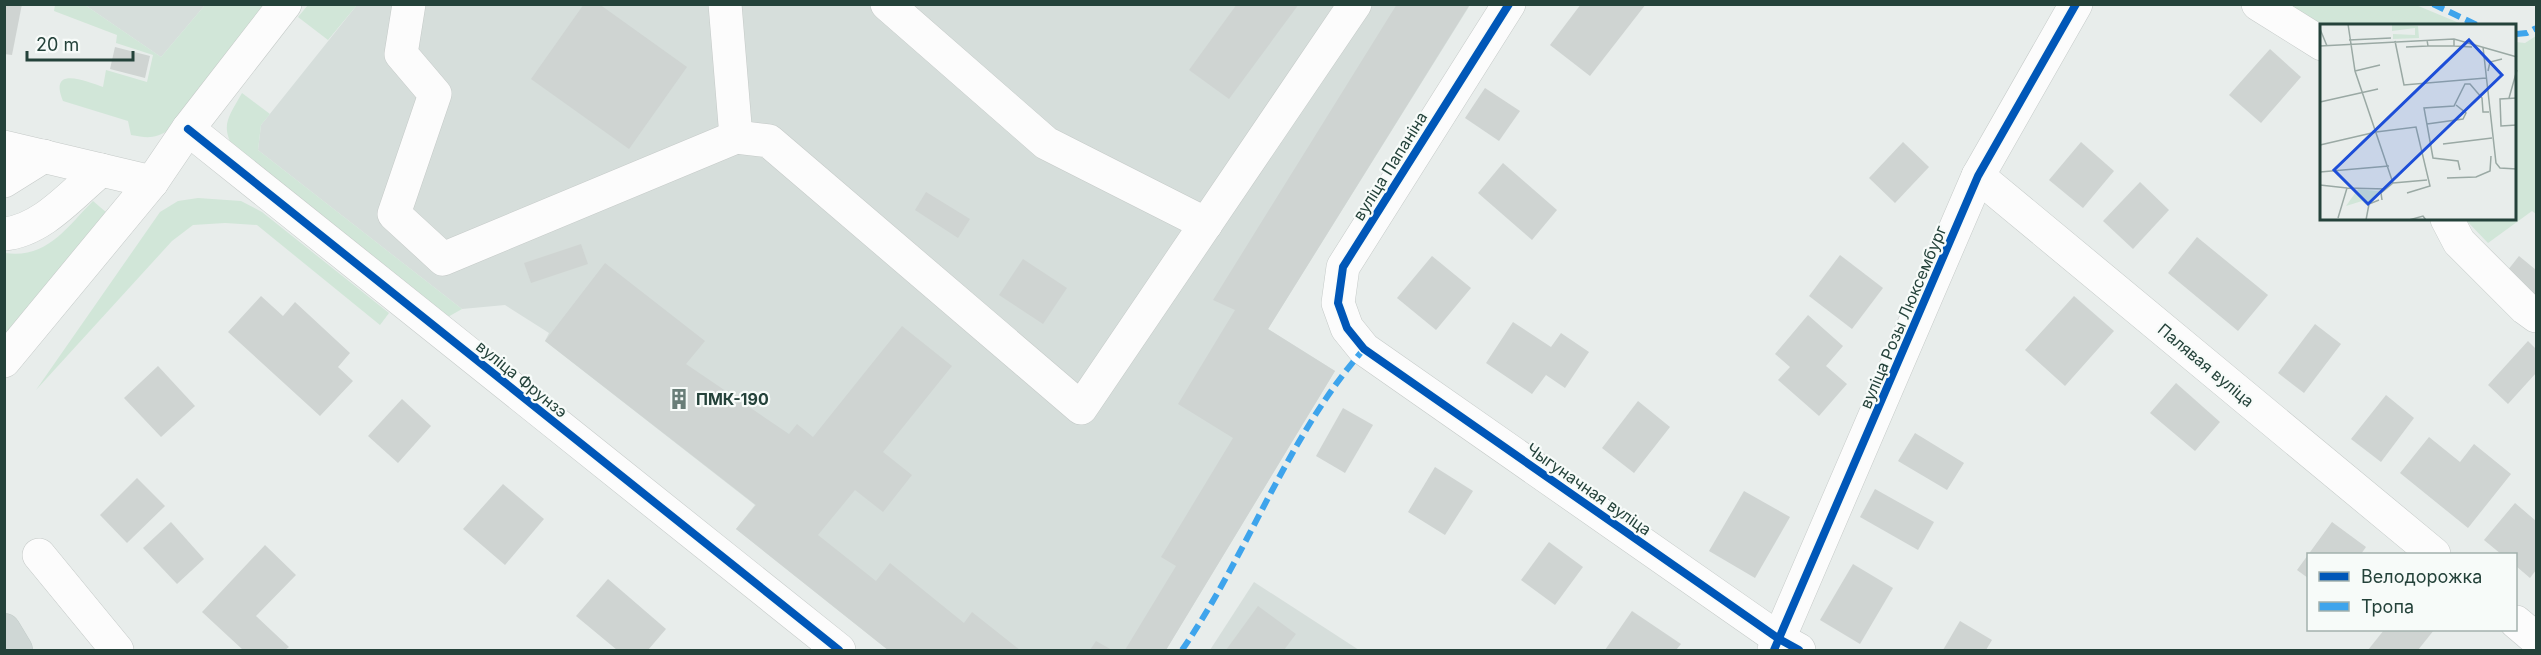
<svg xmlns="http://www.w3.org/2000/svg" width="2541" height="655" viewBox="0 0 2541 655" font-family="Inter,sans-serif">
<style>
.built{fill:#d6dedb}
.green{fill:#d1e6d8}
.building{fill:#cfd4d2}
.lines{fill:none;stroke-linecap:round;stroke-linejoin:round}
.minor-casing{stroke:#c5cac8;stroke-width:34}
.major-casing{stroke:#c3ccc9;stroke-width:34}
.minor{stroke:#fcfcfc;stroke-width:33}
.major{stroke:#cfd7d5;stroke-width:33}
.quiet{stroke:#3ea4ec;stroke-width:6;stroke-dasharray:12 6;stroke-linecap:butt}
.cycleway-casing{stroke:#f7fbf9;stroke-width:11}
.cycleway{stroke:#0057b8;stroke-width:8}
.labels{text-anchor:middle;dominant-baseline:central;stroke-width:4.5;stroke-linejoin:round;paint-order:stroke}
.street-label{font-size:16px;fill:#24423a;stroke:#f7fbf9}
.poi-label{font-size:16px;font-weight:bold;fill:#24423a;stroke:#f7fbf9;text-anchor:start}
.inset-road{fill:none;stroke:#9aa9a4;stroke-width:1.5}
.view{fill:#1d4ed8;fill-opacity:0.15;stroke:#1d4ed8;stroke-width:3}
.inset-edge{fill:none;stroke:#24423a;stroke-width:3}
</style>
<rect width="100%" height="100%" fill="#e8edeb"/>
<g class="built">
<path d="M85,5h120l-44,52z"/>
<path d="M357,5h1113l-202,324 67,42 -169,279h-278l-152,-121 19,-24 -210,-164 4,-8 -44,-28 -43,4 -204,-159 3,-25z"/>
<path d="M1254,582l105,68h-149z"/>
</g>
<g class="green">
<path d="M55,5h30l76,52 44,-52h60l-96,125c-14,9 -22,8 -38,5l-3,-14 -65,-20c-15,-36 23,-20 40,-14l3,-17 41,12 6,-27 -37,-12 1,-8 -63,-24z"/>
<path d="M308,5v-1l49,1 -29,35 -30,-23z"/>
<path d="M2272,5h144l48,20 -142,1z"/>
<path d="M2536,36v178l-4,-3 -44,32 -23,-24h51v-177l9,1z"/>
<path d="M242,93l28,21 -9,11 -3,25 204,159 -16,9 -209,-163c-17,-29 -11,-34 5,-62z"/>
<path d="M198,198l43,3 21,11 127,101 -9,12 -123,-100 -32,-2 -32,2 -21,16 -136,149 124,-178 18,-11z"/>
<path d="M93,201l14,12 -102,131v-91c42,6 61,-25 88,-52z"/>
</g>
<g class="building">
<path d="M4,4h18l-10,51 -8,-1z"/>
<path d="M584,4h15l88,63 -58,82 -98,-70z"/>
<path d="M1237,4h62l-70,95 -40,-29z"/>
<path d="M1397,4h73l-202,325 67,42 -169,279h-41l51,-84 -15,-9 72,-119 -55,-34 57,-94 -22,-10z"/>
<path d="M1581,4h65l-56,72 -40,-31z"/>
<path d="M115,47l35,9 -5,22 -35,-9z"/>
<path d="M2270,49l31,28 -40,46 -32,-28z"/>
<path d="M1485,88l35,23 -21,30 -34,-23z"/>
<path d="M1903,142l26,25 -34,36 -26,-25z"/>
<path d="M2081,142l33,29 -31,37 -34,-28z"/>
<path d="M1503,163l54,47 -25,30 -54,-47z"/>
<path d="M2140,182l29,28 -36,39 -30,-28z"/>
<path d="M926,192l44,27 -12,19 -43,-28z"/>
<path d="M2197,237l71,58 -30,36 -70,-58z"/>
<path d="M581,244l7,20 -57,19 -7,-20z"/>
<path d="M1840,255l43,33 -31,41 -43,-33z"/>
<path d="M1432,256l39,32 -35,42 -39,-32z"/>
<path d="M2519,256l17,14v30l-32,-25z"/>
<path d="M1023,259l44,29 -24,36 -44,-29z"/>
<path d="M605,263l100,78 -19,23 103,70 8,-10 16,13 89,-111 50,40 -69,86 29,23 -29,37 -28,-22 -37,45 58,46 14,-18 74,60 8,-11 48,38h-132l-152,-121 20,-24 -211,-164z"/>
<path d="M261,296l22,20 12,-14 55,51 -12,14 15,14 -33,35 -92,-84z"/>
<path d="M2074,296l40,35 -49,55 -40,-36z"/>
<path d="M1808,315l35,31 -17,20 21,18 -28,32 -41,-36 12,-13 -15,-13z"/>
<path d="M1513,322l38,25 10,-14 28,19 -24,36 -19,-13 -14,19 -46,-31z"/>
<path d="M2315,324l26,20 -37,49 -26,-20z"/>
<path d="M2528,341l8,8v24l-28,31 -20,-19z"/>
<path d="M158,366l37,40 -34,31 -37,-39z"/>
<path d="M2176,383l44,39 -25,29 -45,-38z"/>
<path d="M2386,395l28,23 -33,44 -30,-23z"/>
<path d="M402,399l29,27 -33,37 -30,-27z"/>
<path d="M1638,401l32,26 -36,46 -32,-25z"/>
<path d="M1343,408l30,17 -28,48 -29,-17z"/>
<path d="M1915,433l49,30 -17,27 -49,-29z"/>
<path d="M2429,437l31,25 14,-18 37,30 -43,54 -68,-55z"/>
<path d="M1435,467l38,24 -28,44 -37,-23z"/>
<path d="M137,478l28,28 -38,37 -27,-28z"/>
<path d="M503,484l41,35 -39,46 -42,-36z"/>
<path d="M1875,489l59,33 -16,28 -58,-33z"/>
<path d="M1744,491l46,26 -35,61 -46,-27z"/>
<path d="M2515,503l21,18v49l-6,8 -14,-12v-12h-15l-17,-14z"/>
<path d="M171,522l33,37 -27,25 -34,-36z"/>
<path d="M2332,522l34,25 -5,7h-53v24l-11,-8z"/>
<path d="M1549,542l34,25 -28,38 -34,-25z"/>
<path d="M265,545l31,30 -40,41 33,31 -4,3h-42l-41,-38z"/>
<path d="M1853,564l40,24 -33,56 -40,-24z"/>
<path d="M608,579l58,50 -18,21h-31l-41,-34z"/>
<path d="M1258,606l38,28 -12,16h-58z"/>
<path d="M1632,611l49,33 -5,6h-71z"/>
<path d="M1960,621l32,19 -6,10h-43z"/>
<path d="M2384,630h50l-16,20h-50z"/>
<path d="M1096,641l16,9h-22z"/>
</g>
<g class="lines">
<defs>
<g id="minor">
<path d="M409,4l-8,50 34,40 -41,120 49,45 293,-122 33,4 312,267 274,-404"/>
<path d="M725,4l11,133"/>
<path d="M887,4l159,139 160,81"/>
<path d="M1509,4l-166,263 -5,36 9,25 17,21 415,290 20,11"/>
<path d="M2258,4l64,40"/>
<path d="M188,129l651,521"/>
<path d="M4,147l148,35"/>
<path d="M1978,176l456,378"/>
<path d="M4,181l40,-25"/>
<path d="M2447,219l12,23 66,66 11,8"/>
<path d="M4,234c38,-3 69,-41 97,-64"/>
<path d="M4,361l148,-179 36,-53 97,-125"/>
<path d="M39,555l78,95"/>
<path d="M2516,622l20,17"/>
<path d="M1774,650l204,-474 98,-172"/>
</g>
<path id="major" d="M4,630l12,20"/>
</defs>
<use href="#minor" class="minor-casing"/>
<use href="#major" class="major-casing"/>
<use href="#minor" class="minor"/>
<use href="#major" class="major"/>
<g class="quiet">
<path d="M2433,4l46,22"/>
<path d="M2516,34l11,-1 9,-5"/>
<path d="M1182,650c67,-97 104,-212 182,-301"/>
</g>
<defs>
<g id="cycleway">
<path d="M1509,4l-166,263 -5,36 9,25 17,21 415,290 20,11"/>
<path d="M188,129l651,521"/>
<path d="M1774,650l204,-474 98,-172"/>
</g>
</defs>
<use href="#cycleway" class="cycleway-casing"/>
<use href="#cycleway" class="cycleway"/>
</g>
<defs>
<symbol id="building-bare" viewBox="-9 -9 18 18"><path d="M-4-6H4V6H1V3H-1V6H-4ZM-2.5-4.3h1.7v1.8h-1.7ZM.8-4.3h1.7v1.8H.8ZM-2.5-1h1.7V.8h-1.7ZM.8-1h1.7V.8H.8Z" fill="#697e78" stroke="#f7fbf9" stroke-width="2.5" paint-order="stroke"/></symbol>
</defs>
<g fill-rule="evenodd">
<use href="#building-bare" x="664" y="384" width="30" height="30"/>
</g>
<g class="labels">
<g class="street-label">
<text transform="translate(1390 166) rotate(-58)">вуліца Папаніна</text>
<text transform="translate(1903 317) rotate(-67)">вуліца Розы Люксембург</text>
<text transform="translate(2206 365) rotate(40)">Палявая вуліца</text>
<text transform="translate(522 379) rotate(39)">вуліца Фрунзэ</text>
<text transform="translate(1589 489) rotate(35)">Чыгуначная вуліца</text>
</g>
<g class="poi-label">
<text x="696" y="399">ПМК-190</text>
</g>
</g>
<g transform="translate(2320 24)">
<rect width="196" height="196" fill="#e8edeb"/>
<path d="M72,0l26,2 1,12 -26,1v-5l22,1v-7l-23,3zM38,165l18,2 7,-1 -17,15 -4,-4 -16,5z" fill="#d1e6d8"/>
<path class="inset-road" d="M28,0l7,47 38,112M0,5l7,17M29,16l42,-2M107,16l1,6h26v-7M75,17l9,44 82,-7M0,22l134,-7 63,18M134,22l18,1M86,23l22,-1M163,23l13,116 4,5 17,1M35,47l25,-6M168,47l2,-9 12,-3M189,74l8,-28M197,74l-17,1 1,27 16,-1M0,78l58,-13M107,100l36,-5 3,-6 -10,-8M123,120l49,-6M0,121l56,-13 40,-5 14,59 -23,7M140,146l-2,-9 -25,-3 -9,-50 30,-2 11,-22h5l12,14 1,14h6M0,148l69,-6M127,154l29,-1 14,-6 1,-15M0,161l27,3M62,176l-1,-7 12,-10 34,-3M18,194l9,-30 39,1M46,196l3,-16 10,-4M89,196l14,-4 3,4"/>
<path class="view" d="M149,16l33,35 -134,129 -34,-34z"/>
<rect width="196" height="196" class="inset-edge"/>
</g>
<rect width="2541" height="655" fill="none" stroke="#24423a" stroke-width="12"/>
<rect x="2307" y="553" width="210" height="78" fill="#f7fbf9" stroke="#a3b1ad" stroke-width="1.5"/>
<rect x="2319" y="572" width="30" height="9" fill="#0057b8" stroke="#a3b1ad" stroke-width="1.5"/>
<text x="2361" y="583" font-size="18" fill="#24423a">Велодорожка</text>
<rect x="2319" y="602" width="30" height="9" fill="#3ea4ec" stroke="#a3b1ad" stroke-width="1.5"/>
<text x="2361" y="613" font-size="18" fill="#24423a">Тропа</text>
<path d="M27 51v9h106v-9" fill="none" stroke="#24423a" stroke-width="3"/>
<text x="36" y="51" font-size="18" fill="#24423a" stroke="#f7fbf9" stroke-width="4.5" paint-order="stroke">20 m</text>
</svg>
